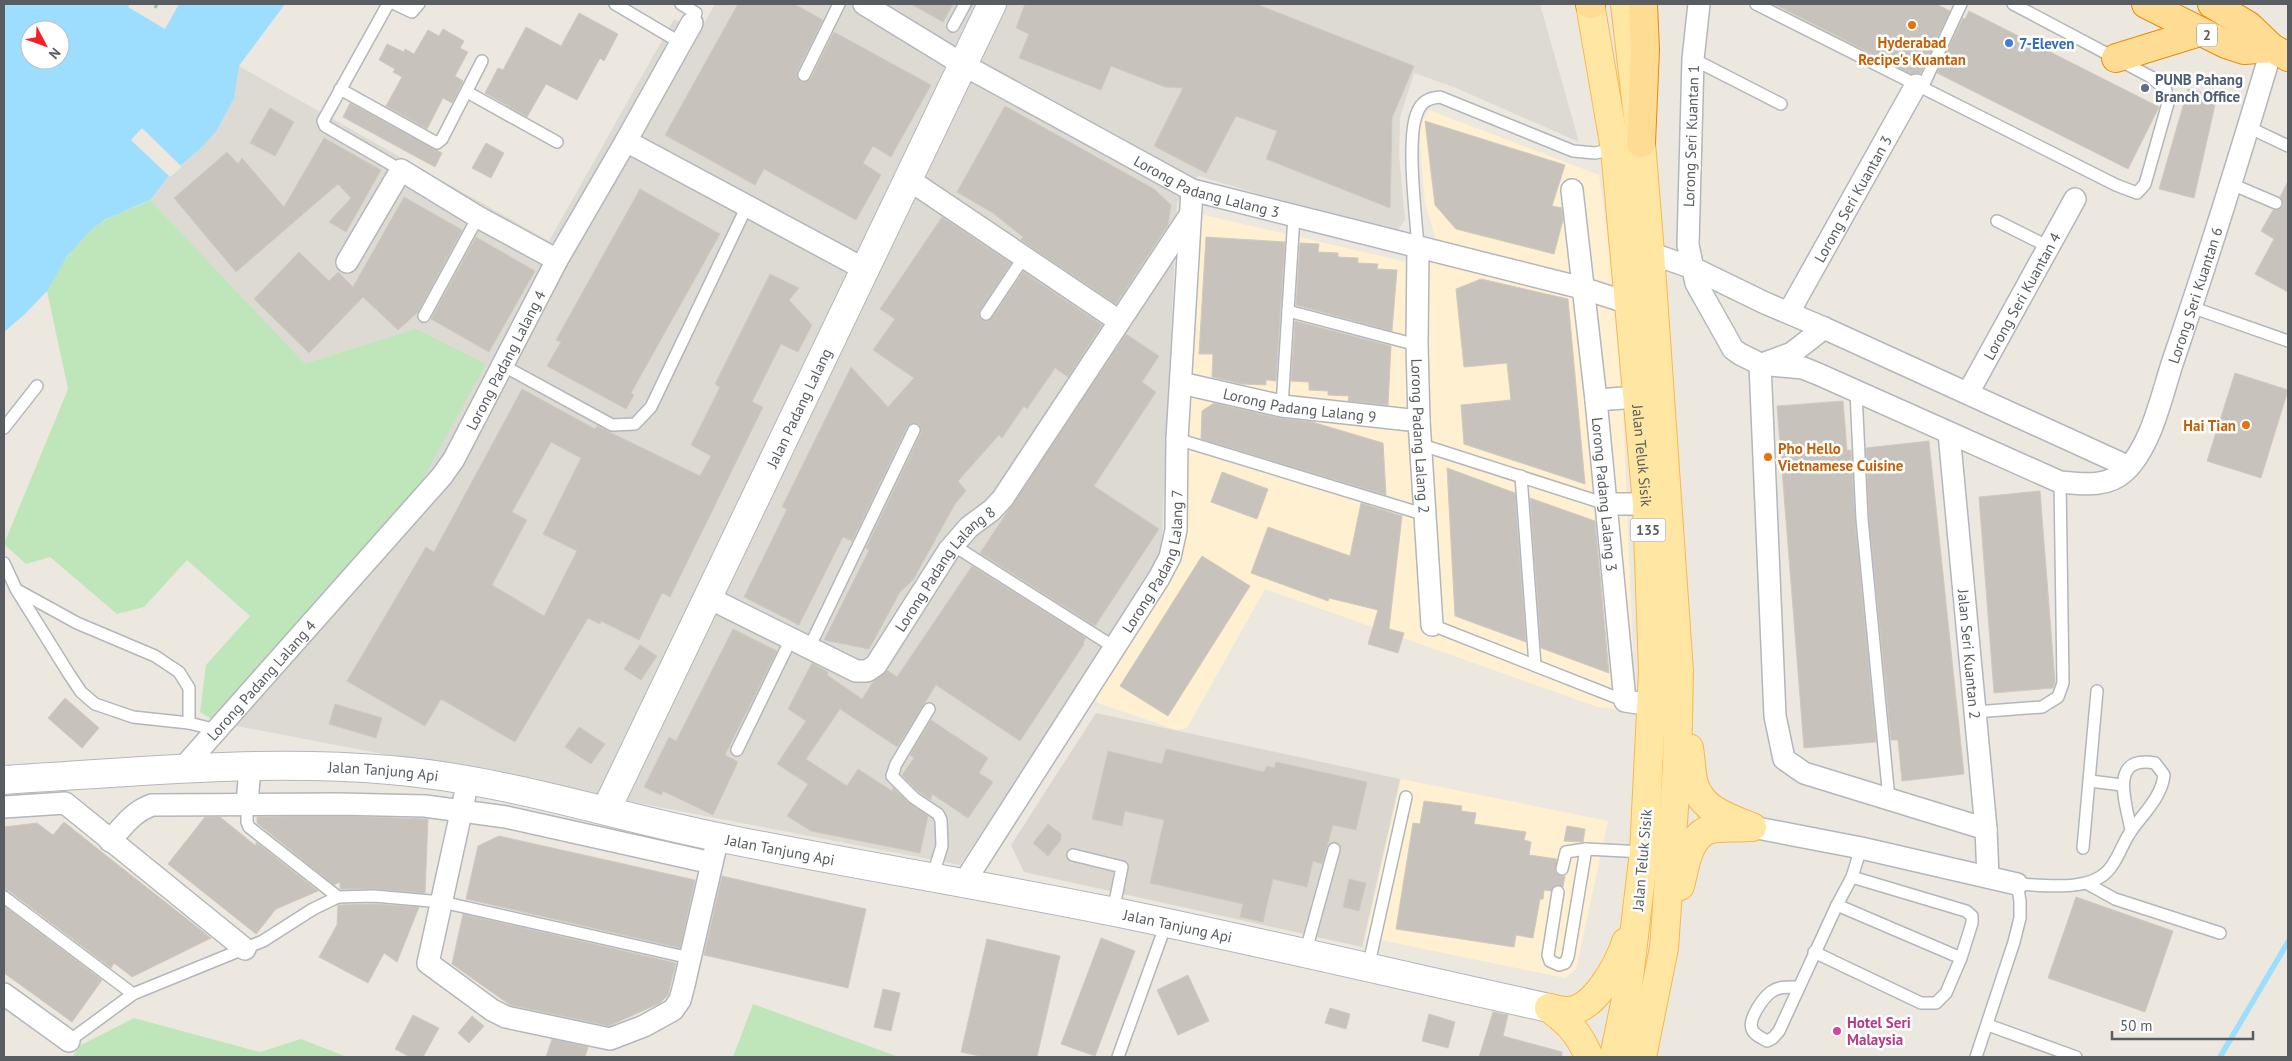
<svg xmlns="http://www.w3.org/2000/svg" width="2292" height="1061" viewBox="0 0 2292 1061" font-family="'PT Sans',sans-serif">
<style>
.commercial{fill:#fff0d2}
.industrial{fill:#dddad4}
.education{fill:#dcd7ce}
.green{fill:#bee6ba}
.water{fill:#9ddeff;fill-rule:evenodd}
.pier{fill:#ede8df}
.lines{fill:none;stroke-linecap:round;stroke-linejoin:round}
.stream{stroke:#9ddeff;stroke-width:5.5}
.building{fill:#c7c3bc;stroke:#d1c9be;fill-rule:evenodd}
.service-casing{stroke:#b2b7bb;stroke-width:14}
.minor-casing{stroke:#b2b7bb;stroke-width:24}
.tertiary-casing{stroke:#b2b7bb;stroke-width:30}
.primary-casing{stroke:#f8b74d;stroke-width:30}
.trunk-casing{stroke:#ec8a00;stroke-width:30}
.path{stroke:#94c99e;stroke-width:3;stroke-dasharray:5 2.5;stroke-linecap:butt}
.service{stroke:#fff;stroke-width:11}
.minor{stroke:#fff;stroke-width:21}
.tertiary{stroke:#fff;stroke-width:28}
.primary{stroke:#ffe6a2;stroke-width:28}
.trunk{stroke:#ffdc93;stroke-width:28}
.food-dot{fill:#e8710a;stroke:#fff;stroke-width:2}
.shop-dot{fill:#3f7fe0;stroke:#fff;stroke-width:2}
.service-dot{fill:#5c6f8a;stroke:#fff;stroke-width:2}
.hotel-dot{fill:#d1479c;stroke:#fff;stroke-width:2}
.labels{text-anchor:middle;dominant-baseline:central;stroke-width:5;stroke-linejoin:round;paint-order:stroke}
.shield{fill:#fff;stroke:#8a8e90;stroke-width:1}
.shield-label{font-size:14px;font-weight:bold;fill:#585d61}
.food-label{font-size:15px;font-weight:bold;fill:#c56008;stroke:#fff}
.shop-label{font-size:15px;font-weight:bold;fill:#366cbe;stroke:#fff;text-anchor:start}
.service-label{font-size:15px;font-weight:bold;fill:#4e5e75;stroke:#fff;text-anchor:start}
.street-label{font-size:15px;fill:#585d61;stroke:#fff}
.hotel-label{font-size:15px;font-weight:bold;fill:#b23c85;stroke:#fff;text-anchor:start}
</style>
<rect width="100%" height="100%" fill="#ede8df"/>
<g class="commercial">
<path d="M1429,110l170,65 21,155 14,356 -6,17 -12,6 -18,-2 -333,-118 -78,139 -10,2 -79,-27 -6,-7 91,-138 17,-344 223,52 12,-30 -10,-32 -6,-77z"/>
<path d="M1401,779l207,42 -32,148 -11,9 -199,-41z"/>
</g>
<path class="industrial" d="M715,4h825l39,138 -123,-54 -42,-15 -14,45 -1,37 6,65 -7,10 -11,2 -189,-56 -21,26 -16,355 -95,149 -106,159 -749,-144 206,-235 -267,-286 19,-24 34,-30 36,-80 310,175 125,-222 25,13z"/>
<path class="education" d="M1096,713l304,66 -38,168 -338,-75 -13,-27z"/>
<g class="green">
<path d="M150,200l155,164 111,-35 70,35 -67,122 -206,234 -13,-8 6,-47 44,-49 -63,-56 -43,47 -27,7 -67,-57 -24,7 -22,-20 64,-155 -21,-98c14,-29 32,-56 60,-72 14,-8 29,-11 43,-19z"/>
<path d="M753,1004l146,53h-166z"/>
<path d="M134,1018l126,34 41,-13 46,18h-275l9,-12z"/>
</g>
<path class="water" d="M4,4h281l-46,62 -5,32 -17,32 -14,16 -34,30 -19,24 -44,19 -15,11 -24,26 -20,35 -22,23 -21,18zM30,30h30v30h-30z"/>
<g class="pier">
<path d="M130,4h49l-14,25 -37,-22z"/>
<path d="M142,128l40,39 -12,10 -39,-37z"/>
</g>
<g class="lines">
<path class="stream" d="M2220,1057l68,-115"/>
</g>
<g class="building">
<path d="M738,4h56l29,16 -26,52 1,7 3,3 7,-1 3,-3 23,-46 97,53 -40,72 -18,-11 -10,17 18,12 -25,45 -92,-51 -9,16 -90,-50z"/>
<path d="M911,4h42l-10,18z"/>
<path d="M1025,4h231l158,62 -22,52 -2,90 -124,-49 11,-28 -41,-15 -30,57 -52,-27 29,-58 -18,-1 -54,-21 -10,24 -82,-32 10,-24 -13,-6z"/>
<path d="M1774,4h162l14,7 -30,63h-9z"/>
<path d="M1969,11l190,96 -31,62 -191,-96 26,-55 2,1z"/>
<path d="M579,13l39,21 -14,27 -4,-3 -23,42 -31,-16 -19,33 -42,-24 13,-25 5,2 23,-43 35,19z"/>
<path d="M443,29l21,12 -4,7 8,4 -13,24 8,5 -8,17 -3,5 -9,-5 -16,31 -41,-23 16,-29 -9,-5 2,-3 -16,-9 8,-16 17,8 1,-3 9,5 14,-24 11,6z"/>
<path d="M2188,89l29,7 -23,102 -35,-9z"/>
<path d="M350,103l92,50 -7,14 -92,-50z"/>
<path d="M1005,106l149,83 17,16 -3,20 -52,79 -95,-64 2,-3 -30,-24 -36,-21z"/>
<path d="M270,108l24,14 -19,34 -25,-13z"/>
<path d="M1425,121l140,44 -13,41 10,2 1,12 -9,34 -98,-25 -21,-24z"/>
<path d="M324,138l57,32 -35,62 -17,-10 22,-24 -13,-14 -102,88 -62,-74 53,-46 11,12 4,-6 42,49z"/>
<path d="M486,143l18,10 -13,25 -19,-10z"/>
<path d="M2288,181v111l-33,-18 19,-35 -13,-8 12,-21h4l6,-4v-4l-3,-5z"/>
<path d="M640,189l80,45 -89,159 3,2 -8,14 -79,-43 14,-24 -5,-2z"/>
<path d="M404,197l58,33 -44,82 -20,18 -35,-33 -54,56 -55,-54 45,-47 30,29 9,-9 15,15z"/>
<path d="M942,217l69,46 -31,47 -1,7 3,3 7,1 3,-3 31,-46 79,53 -34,52 -13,-9 -28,41 -3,-3 -22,32 -3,-3 -41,46 8,10 -11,13 -42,76 -13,12 -31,57 -45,-9 45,-90 -3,-2 55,-115v-4l-3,-5 -5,-1 -6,4 -55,114 -9,-4 -44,88 -55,-28 43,-88 -5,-2 69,-140 37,40 26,-29 -41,-28 22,-31 -15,-10z"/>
<path d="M476,237l59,34 -46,81 -58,-33z"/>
<path d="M1206,237l79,5 -9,139 -10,-1v5l-24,-1 -30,-7 1,-23h-14z"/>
<path d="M1300,243l19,1 -1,8 20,1v4l20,1v5l20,1 -1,5 20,1 -5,61 -96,-26z"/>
<path d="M770,274l29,14 -10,12 23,25 -14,27 -17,-8 -29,58 11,5 -93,190 -8,-4 -23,47 -38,-19 -1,3 -12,-6 -73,124 -74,-43 -16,27 -78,-45 79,-134 8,5 88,-163 73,40 2,-3 103,50 11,-20 -20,-11 29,-58 -5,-3zM551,442l30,16 -38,76 34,17 -33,65 -52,-31 35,-65 -15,-8z"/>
<path d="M1481,279l87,20 17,185 -121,-40 -3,-39 50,-5 -4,-37 -43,4 -8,-78z"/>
<path d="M1295,321l96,25 -3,59 -40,-4 1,-5 -21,-1v-4l-19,-1v-8l-18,-1z"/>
<path d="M1126,334l33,22 -17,26 14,10 -62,94 65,43 -64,97 -115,-73z"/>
<path d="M2235,373l53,17 -27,88 -54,-17z"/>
<path d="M1843,401l4,49h4l4,70 21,222 -72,6 -27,-342z"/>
<path d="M1214,403l65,15 33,4 71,21 3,52 -185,-56 1,-28z"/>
<path d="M1929,441l35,333 -62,7 -4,-41h-7l-22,-222 -3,-70z"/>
<path d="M1447,468l68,25 11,149 -71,-26z"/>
<path d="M1222,472l46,17 -11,30 -46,-17z"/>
<path d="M2040,491l15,191 -2,6 -59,5 -15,-196z"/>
<path d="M1530,498l65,23 14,152 -68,-25z"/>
<path d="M1361,503l41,13 -13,113 15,4 -6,20 -30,-9 10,-34 -49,-12 -1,3 -77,-28 17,-46 82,29z"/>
<path d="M1202,556l48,30 -82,130 -48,-30z"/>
<path d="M972,566l114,72 -3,5 1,1 -64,97 -84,-56 -39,62 -57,-38 -34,50 41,27 11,-17 34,22 1,-3 17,16 18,12 -8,37 -109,-22 -24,-15 21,-32 -31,-20 29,-43 -18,-12 24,-46 16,9 -1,3 35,24 11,-17 14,-12 10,7z"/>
<path d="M733,629l44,22 -52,104 13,7 -25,53 -50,-24 -2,4 -17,-8 25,-50 7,4z"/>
<path d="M640,645l17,11 -16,24 -17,-11z"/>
<path d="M65,698l34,30 -17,20 -34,-30z"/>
<path d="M335,704l47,14 -6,20 -47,-14z"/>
<path d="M931,720l57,38 -9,15 14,9 -25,36 -36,-24 -1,6 -12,-8 -17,-17 12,-17 -4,-3z"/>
<path d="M579,727l26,17 -14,20 -26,-17z"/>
<path d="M1166,749l98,23 3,-6 7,2 2,-6 91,20 -11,48 -23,-5 -11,39 -9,-3 -6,26 -34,-8 -10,43 -23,-5 3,-13 -93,-21 14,-63 -39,-9 -3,15 -30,-7 16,-68 54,13z"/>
<path d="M1424,801l38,5 -1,5 15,2 -2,11 52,8 -2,8 7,2 -2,13 28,4 -2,13 5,4h5l-2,11 -7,-2 -5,6 -7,-1 -1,9h-3l-7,39 -17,-3 -2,12 -118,-18 17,-106 7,1z"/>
<path d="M338,816l90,3 -3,74 -50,-4h-35v-7l-6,3 -77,-62v-6z"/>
<path d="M205,817h15l36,29v-4l62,49 -42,18 -20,25 -88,-70z"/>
<path d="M64,822l44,35 103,81 -79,39 -18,-14 -3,5 -102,-77 -5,-1v-63l33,-4 16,12z"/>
<path d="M1048,824l13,10v6l-13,16 -15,-13z"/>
<path d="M1567,826l18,3 -2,13 -19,-1z"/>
<path d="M499,836l196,44 -15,68 -214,-49 12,-53z"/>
<path d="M722,876l144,33 -18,79 -144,-33z"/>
<path d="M1349,879l17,4 -7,28 -16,-4z"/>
<path d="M2076,897l97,34 -28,81 -97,-34z"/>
<path d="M374,904l45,3 -22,55 -13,-9 -16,30 -49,-26 18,-32 1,-20z"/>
<path d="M4,906l98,74 -30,42 -68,-49z"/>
<path d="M463,914l213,49 -8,32 -8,8 -51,23 -99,-21 -58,-41z"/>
<path d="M1101,938l34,13 -40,105 -34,-12z"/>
<path d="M987,939l73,17 -23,101h-53l-23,-5z"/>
<path d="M1188,975l21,46 -31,14 -21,-45z"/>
<path d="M883,989l17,4 -9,38 -17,-4z"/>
<path d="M1330,1008l20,6 -4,15 -21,-6z"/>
<path d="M1493,1012l15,3 -5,21 59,16v5h-83z"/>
<path d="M1429,1014l26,8 -7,26 -26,-7z"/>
<path d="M413,1015l26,13 -16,29h-13l-15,-8z"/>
<path d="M472,1016l12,10 -15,17 -11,-10z"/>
<path d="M552,1039l36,8 -3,10h-39z"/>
</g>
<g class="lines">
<defs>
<g id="service">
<path d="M388,4l-65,117 2,5 76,44"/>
<path d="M395,4l17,8 7,-8"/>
<path d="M615,4l66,39"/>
<path d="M681,4l15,9 -4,10"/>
<path d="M1756,4l360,181 21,8 8,-9 23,-81 -2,-13 -15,-13 -138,-73"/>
<path d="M953,26l12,-22"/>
<path d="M1693,59l88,45"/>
<path d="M804,75l35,-71"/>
<path d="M1922,88l39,-84"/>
<path d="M340,89l97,54 5,-4 40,-78"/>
<path d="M467,92l90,50"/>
<path d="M2248,127l40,19"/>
<path d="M2229,183l47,20"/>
<path d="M1997,221l52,26"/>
<path d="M1418,247c-2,-30 -12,-108 -1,-134 4,-11 11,-15 23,-16l133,54 22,2 20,-4"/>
<path d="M2191,307l97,34"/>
<path d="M1288,311l129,34"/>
<path d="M986,314l38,-57"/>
<path d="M424,316l54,-99"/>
<path d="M502,365l110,60 23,-1 16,-17 96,-201"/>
<path d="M1856,392l6,127 27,280"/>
<path d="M1282,406l12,-190"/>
<path d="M4,428l33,-42"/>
<path d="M1177,439l249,76"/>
<path d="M1422,445l184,59"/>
<path d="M1521,476l14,189"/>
<path d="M953,545l161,102"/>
<path d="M4,563l12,26 53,85 12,18 14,12 38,13 56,6 28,7"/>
<path d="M17,590l60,33 78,33 24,16 10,16v35"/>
<path d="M1432,625l193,76"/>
<path d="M809,648l105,-218"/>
<path d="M929,709l-33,55 -4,12 22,22 24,16 3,6 1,26 -10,32"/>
<path d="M1975,712l67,-5 16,-10 5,-14 -3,-201"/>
<path d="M737,750l54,-111"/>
<path d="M2090,781l32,4"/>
<path d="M247,804v18l2,5 89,70"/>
<path d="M2083,848l14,-157"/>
<path d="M1073,855l49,12 -9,45"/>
<path d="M1562,869l4,-17 20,-3"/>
<path d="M1852,877l114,34 6,5v7l-11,35 -124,-53 15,-28 9,-29"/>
<path d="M2088,884l27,15 105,34"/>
<path d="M1558,892l-10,63 2,6 9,4 6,-2 3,-6 18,-108 58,3"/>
<path d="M4,897l129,97"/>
<path d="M1814,952l107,51h15l10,-10 15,-35"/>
<path d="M1305,954l29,-105"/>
<path d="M1368,968l38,-171"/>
<path d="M1798,987c-9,0 -19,-1 -27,5 -8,6 -23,27 -19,37 2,6 10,9 15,12l6,-3 6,-7 58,-126"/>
<path d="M1988,1025l88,32"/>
<path d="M69,1041l64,-47 130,-53 50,-32 25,-12 36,-1 68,6 248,56"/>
<path d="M1118,1057l48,-133"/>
<path d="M1976,1057l38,-115 6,-24v-17l-3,-17c27,1 76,9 94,-17 9,-12 13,-28 23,-40 12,-16 28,-32 30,-52l-9,-12c-47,-8 -29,40 -24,67"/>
</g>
<g id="minor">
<path id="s1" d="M864,4l98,60 230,126 390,98 47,15"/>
<path id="s2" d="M1699,4l-6,55 -5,186 8,38 37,66 7,5 20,10 43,4 15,6 242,108c22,2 47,6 65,-11 27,-25 37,-78 49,-113 35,-102 67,-206 98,-310"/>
<path d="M626,141l66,-118"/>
<path d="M908,179l211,142"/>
<path id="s3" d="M1572,190l24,210 29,301 26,4"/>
<path id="s4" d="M1418,247l-1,98 2,76 13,204"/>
<path d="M1650,253l43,15 72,35 59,25 305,139"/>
<path d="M347,262l54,-92 77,47 79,43"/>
<path id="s5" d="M1789,312l127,-227"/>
<path d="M1765,363l27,-10 32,-25"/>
<path d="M1760,364l15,352 9,43 20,14 182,56"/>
<path id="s6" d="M1181,383l101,23 137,15"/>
<path id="s7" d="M1968,393l107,-194"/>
<path d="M1596,400l42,-3"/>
<path id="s8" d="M1949,433l37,396 2,48"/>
<path d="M1606,504h41"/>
<path id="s9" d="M709,598l147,73h11l9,-6 73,-115 20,-23 23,-17 11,-12 187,-283"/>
<path id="s10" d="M182,769l260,-293 12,-17 103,-199 69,-119 240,129"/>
<path d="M468,781l-40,182 64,47 14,7 104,22 34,-13 29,-16 7,-10 4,-15 34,-148"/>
<path d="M247,804l3,-37"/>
<path d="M4,807l61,-4 180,146"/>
<path d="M1752,827l109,21 156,36"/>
<path d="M110,841c13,-15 24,-30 42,-36l186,-1 87,2 81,11 206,46"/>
<path id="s11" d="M963,884l196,-306 11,-21 6,-27 1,-91 15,-249"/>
<path d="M4,994l65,47"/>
</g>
<g id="tertiary">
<path id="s12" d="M4,780c128,-8 258,-21 386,-10 113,9 222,46 332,68 129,26 259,47 388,73 147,30 293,65 439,97"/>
<path id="s13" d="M606,810l386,-806"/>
</g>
<g id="primary">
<path id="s14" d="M1590,4l25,145 32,355 6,168 -9,180 -17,142 -13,63"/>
<path d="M1625,4l16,139 9,110 29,419 -2,94 -13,182 -22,109"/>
<path d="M1689,748c2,12 2,25 5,36 8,26 35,34 58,43"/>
<path d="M1680,886c5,-19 8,-51 31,-57 11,-2 25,-1 37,-2"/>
<path d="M1549,1008c6,1 13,3 19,3 27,-1 51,-48 58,-69"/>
<path d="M1549,1008c20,15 30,25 40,49"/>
</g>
<g id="trunk">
<path d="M1590,4h1"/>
<path d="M2146,4l80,40 18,6 28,-2 16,9"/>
<path d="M2212,4l37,22 23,22"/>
<path d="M2116,58l84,-26"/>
<path d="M1641,143l4,-93 -2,-46"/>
</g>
</defs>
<use href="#service" class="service-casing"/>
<use href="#minor" class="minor-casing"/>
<use href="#tertiary" class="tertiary-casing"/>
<use href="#primary" class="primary-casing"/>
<use href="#trunk" class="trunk-casing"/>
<path class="path" d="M155,8l2,-4"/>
<use href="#service" class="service"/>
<use href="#minor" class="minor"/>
<use href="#tertiary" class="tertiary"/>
<use href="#primary" class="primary"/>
<use href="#trunk" class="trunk"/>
</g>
<g class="food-dot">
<circle cx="1912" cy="25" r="5"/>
<circle cx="2246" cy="425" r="5"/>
<circle cx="1768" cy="457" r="5"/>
</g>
<circle class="shop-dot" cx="2009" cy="43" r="5"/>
<circle class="service-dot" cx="2145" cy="88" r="5"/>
<circle class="hotel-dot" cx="1837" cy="1031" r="5"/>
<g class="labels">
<g class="shield">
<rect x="2197" y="23.5" width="20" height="23" rx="4"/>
<rect x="1630.5" y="518.5" width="35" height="23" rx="4"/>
</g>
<g class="shield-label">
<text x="2207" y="35">2</text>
<text x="1648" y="530">135</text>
</g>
<g class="food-label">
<text x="1912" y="42">Hyderabad<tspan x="1912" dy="17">Recipe's Kuantan</tspan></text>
<text x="2236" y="425" text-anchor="end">Hai Tian</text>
<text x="1778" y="448" text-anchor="start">Pho Hello<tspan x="1778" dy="17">Vietnamese Cuisine</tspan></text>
</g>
<g class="shop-label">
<text x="2019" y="43">7-Eleven</text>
</g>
<g class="service-label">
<text x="2155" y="79">PUNB Pahang<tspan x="2155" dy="17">Branch Office</tspan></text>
</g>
<g class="street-label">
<text transform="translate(1691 136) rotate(-88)">Lorong Seri Kuantan 1</text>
<text stroke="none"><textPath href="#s1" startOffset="390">Lorong Padang Lalang 3</textPath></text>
<text stroke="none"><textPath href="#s5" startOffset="130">Lorong Seri Kuantan 3</textPath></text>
<text stroke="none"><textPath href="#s2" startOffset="970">Lorong Seri Kuantan 6</textPath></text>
<text stroke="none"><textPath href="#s7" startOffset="111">Lorong Seri Kuantan 4</textPath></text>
<text stroke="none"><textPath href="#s10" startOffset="524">Lorong Padang Lalang 4</textPath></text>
<text stroke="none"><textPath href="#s6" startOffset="121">Lorong Padang Lalang 9</textPath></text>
<text stroke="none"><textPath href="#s13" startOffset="446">Jalan Padang Lalang</textPath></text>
<text stroke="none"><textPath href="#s4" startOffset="189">Lorong Padang Lalang 2</textPath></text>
<text stroke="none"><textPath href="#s14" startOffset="455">Jalan Teluk Sisik</textPath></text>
<text stroke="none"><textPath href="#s3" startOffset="306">Lorong Padang Lalang 3</textPath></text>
<text stroke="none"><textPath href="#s11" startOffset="378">Lorong Padang Lalang 7</textPath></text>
<text stroke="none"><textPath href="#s9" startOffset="305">Lorong Padang Lalang 8</textPath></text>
<text stroke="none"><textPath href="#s8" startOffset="222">Jalan Seri Kuantan 2</textPath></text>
<text stroke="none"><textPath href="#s10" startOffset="119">Lorong Padang Lalang 4</textPath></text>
<text stroke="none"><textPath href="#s12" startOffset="380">Jalan Tanjung Api</textPath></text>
<text stroke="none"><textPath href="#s12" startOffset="785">Jalan Tanjung Api</textPath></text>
<text transform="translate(1642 860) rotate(-85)">Jalan Teluk Sisik</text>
<text stroke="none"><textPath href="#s12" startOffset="1190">Jalan Tanjung Api</textPath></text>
</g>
<g class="hotel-label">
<text x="1847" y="1022">Hotel Seri<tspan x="1847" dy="17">Malaysia</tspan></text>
</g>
</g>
<rect width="2292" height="1061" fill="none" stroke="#585d61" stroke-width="10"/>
<g transform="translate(45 45) rotate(131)"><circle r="24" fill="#ffffff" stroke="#bcbec0"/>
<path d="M0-4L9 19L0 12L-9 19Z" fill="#f12125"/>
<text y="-8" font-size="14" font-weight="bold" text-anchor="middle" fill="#585d61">N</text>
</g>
<path d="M2112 1031v8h141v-8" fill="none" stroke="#585d61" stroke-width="2.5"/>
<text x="2120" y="1031" font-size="15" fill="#585d61" stroke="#ffffff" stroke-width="4" paint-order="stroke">50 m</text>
</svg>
